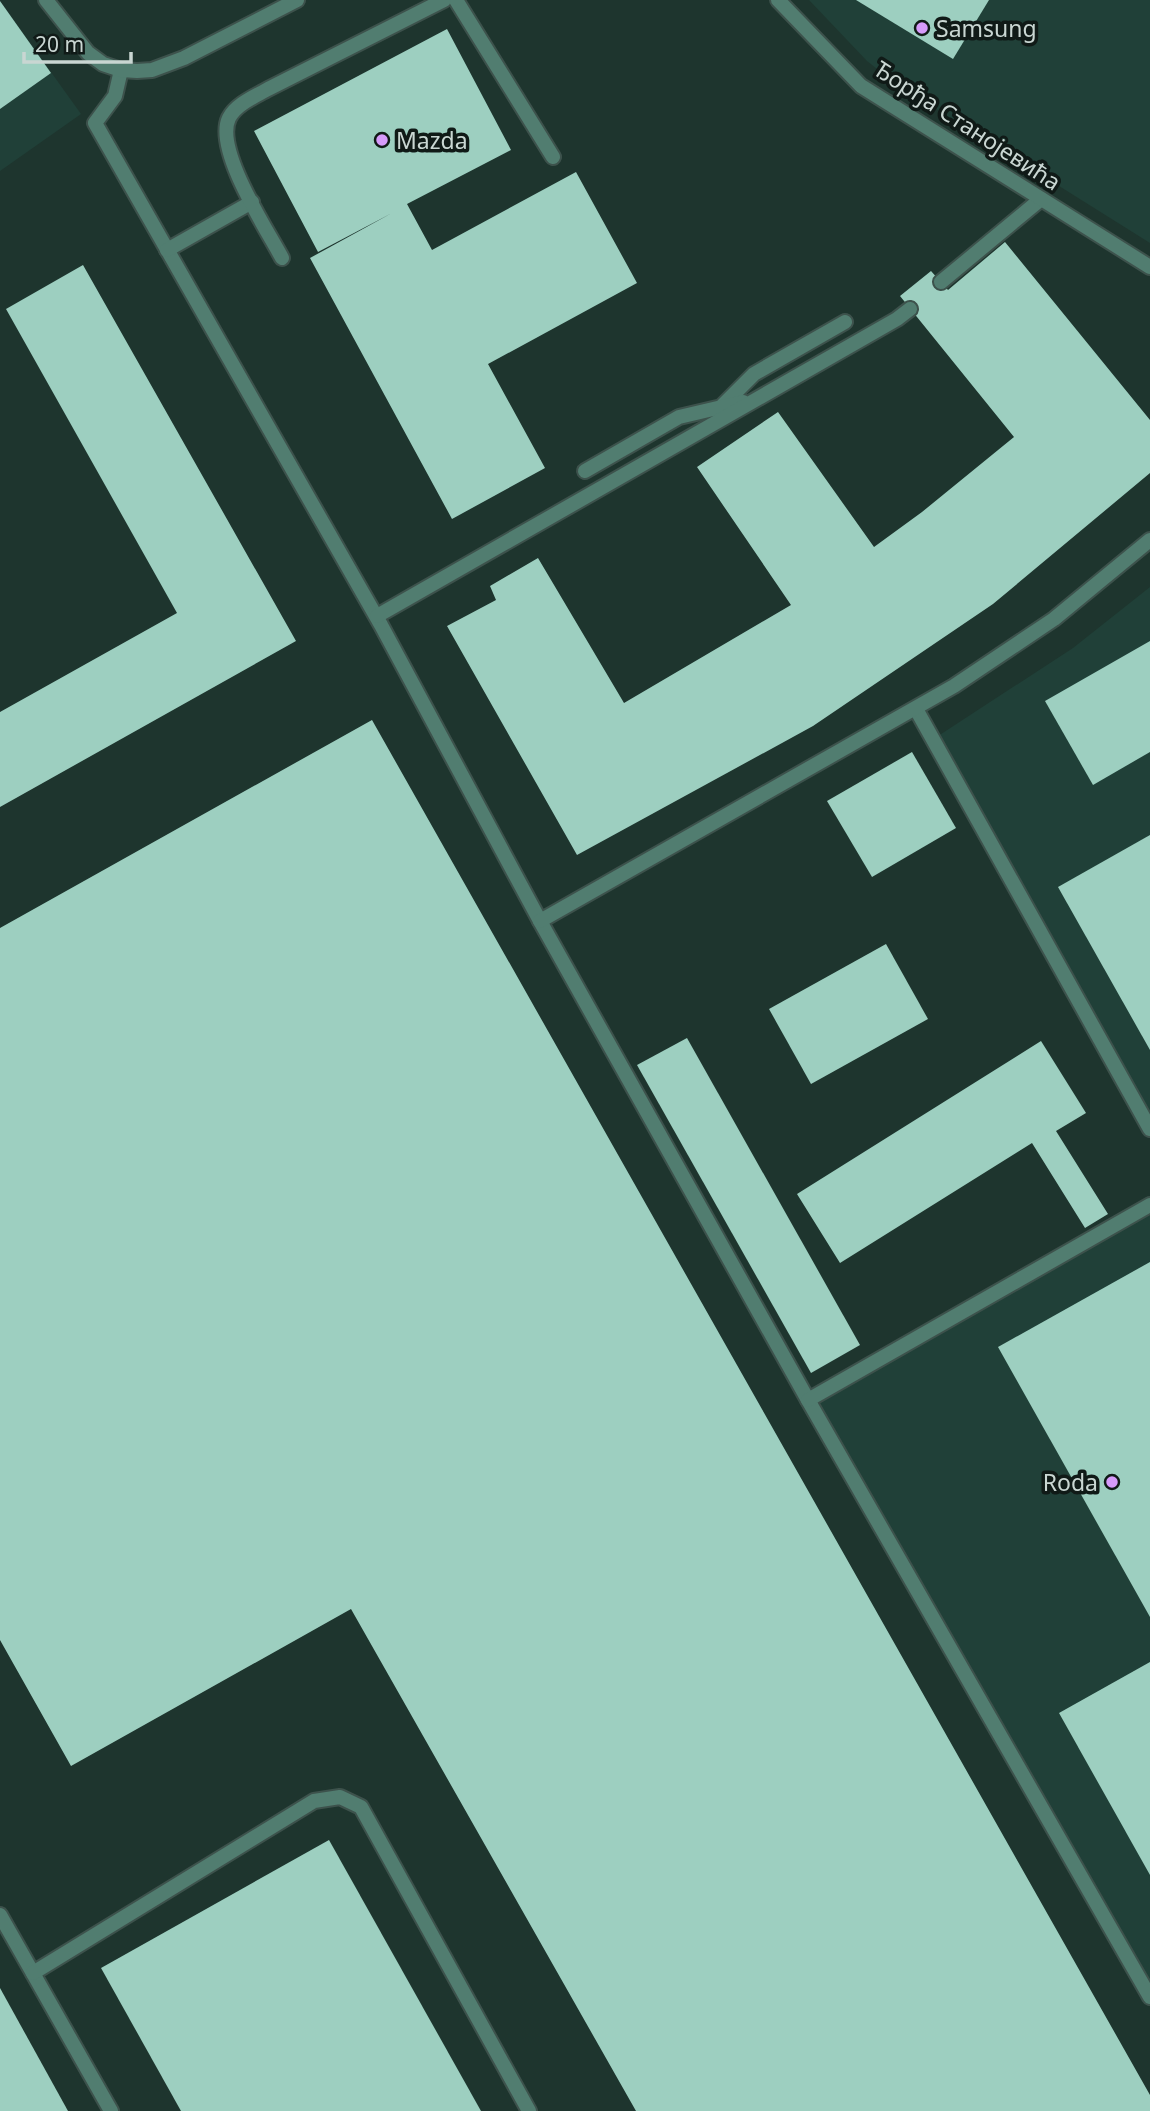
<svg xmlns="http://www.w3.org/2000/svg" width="1150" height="2111" viewBox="0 0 1150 2111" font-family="'Noto Sans',sans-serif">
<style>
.built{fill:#204038}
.building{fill:#9dcfc0}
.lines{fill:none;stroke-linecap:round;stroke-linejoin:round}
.lane-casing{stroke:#3d524c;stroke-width:18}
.street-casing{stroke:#3d524c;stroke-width:18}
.lane{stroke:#517d70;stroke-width:14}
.street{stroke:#517d70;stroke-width:14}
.poi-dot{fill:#d69bfa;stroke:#101a17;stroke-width:2.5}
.labels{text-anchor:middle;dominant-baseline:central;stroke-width:7;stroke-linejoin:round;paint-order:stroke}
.poi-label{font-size:23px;fill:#c9d6d2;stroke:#101a17;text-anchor:start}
.street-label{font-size:23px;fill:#c9d6d2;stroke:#101a17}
</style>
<rect width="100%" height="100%" fill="#1e352e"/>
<g class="built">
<path d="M809,0h341v243l-254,-159 -29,-23z"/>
<path d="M0,1l81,113 -81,57z"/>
<path d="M1150,587v542l-215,-391 138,-90z"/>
<path d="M1150,1205v792l-342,-597z"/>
</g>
<g class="building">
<path d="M856,0h133l-36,59z"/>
<path d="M0,1l51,72 -51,36z"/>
<path d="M447,29l64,121 -104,54 25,46 144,-78 61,111 -149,81 57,104 -93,51 -142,-261 82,-45 -74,39 -64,-121z"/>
<path d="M1005,242l145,178v53l-157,131 -180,122 -236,129 -130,-229 49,-26 -6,-14 48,-28 86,145 167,-98 -94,-138 81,-55 96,135 48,-35 92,-75 -114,-141 31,-25 17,19z"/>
<path d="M83,265l213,376 -296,166v-95l177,-99 -171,-304z"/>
<path d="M1150,641v111l-57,33 -48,-84z"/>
<path d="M372,720l778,1375v16h-514l-285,-502 -280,157 -71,-126v-712z"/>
<path d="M912,752l44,76 -84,49 -45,-76z"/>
<path d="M1150,835v215l-92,-163z"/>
<path d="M886,944l42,75 -117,65 -42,-75z"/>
<path d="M687,1038l173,307 -49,28 -174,-308z"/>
<path d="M1041,1041l45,72 -30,18 52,83 -23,14 -53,-85 -192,120 -43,-69z"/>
<path d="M1150,1262v355l-152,-270z"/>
<path d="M1150,1662v213l-91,-162z"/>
<path d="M329,1840l152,271h-300l-80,-143z"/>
<path d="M0,1988l68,123h-68z"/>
</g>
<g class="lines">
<defs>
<g id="lane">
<path d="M456,0l97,157"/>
<path d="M121,70l-6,26 -20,27 286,502 159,296 268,479 342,597"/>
<path d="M167,250l85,-48"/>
<path d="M282,258c-16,-30 -68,-109 -53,-140 7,-14 27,-22 39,-29l176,-89"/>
<path d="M941,282l100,-83"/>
<path d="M723,405l31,-31 91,-52"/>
<path d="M585,471l94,-54 64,-15"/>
<path d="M377,616l520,-297 13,-10"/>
<path d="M916,709l234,420"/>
<path d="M540,921l414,-235 100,-67 96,-79"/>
<path d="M808,1400l342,-195"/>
<path d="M0,1915l111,196"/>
<path d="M33,1973l281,-172 26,-4 21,10 168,304"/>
</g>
<g id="street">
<path d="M46,0l42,53 15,11 18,6 16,1 15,-1 32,-12 113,-58"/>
<path d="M778,0l83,86 289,181"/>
</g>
</defs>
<use href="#lane" class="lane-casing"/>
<use href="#street" class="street-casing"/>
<use href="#lane" class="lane"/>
<use href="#street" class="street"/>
</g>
<g class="poi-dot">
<circle cx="922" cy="28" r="7"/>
<circle cx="382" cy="140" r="7"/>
<circle cx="1112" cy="1482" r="7"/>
</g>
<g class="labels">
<g class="poi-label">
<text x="936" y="28">Samsung</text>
<text x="396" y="140">Mazda</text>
<text x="1098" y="1482" text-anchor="end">Roda</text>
</g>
<g class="street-label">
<text transform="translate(968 125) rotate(33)">Ђорђа Станојевића</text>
</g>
</g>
<path d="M24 52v10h107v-10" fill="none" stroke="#c9d6d2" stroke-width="3.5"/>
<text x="35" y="52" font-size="21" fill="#c9d6d2" stroke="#101a17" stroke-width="5" paint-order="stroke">20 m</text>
</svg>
